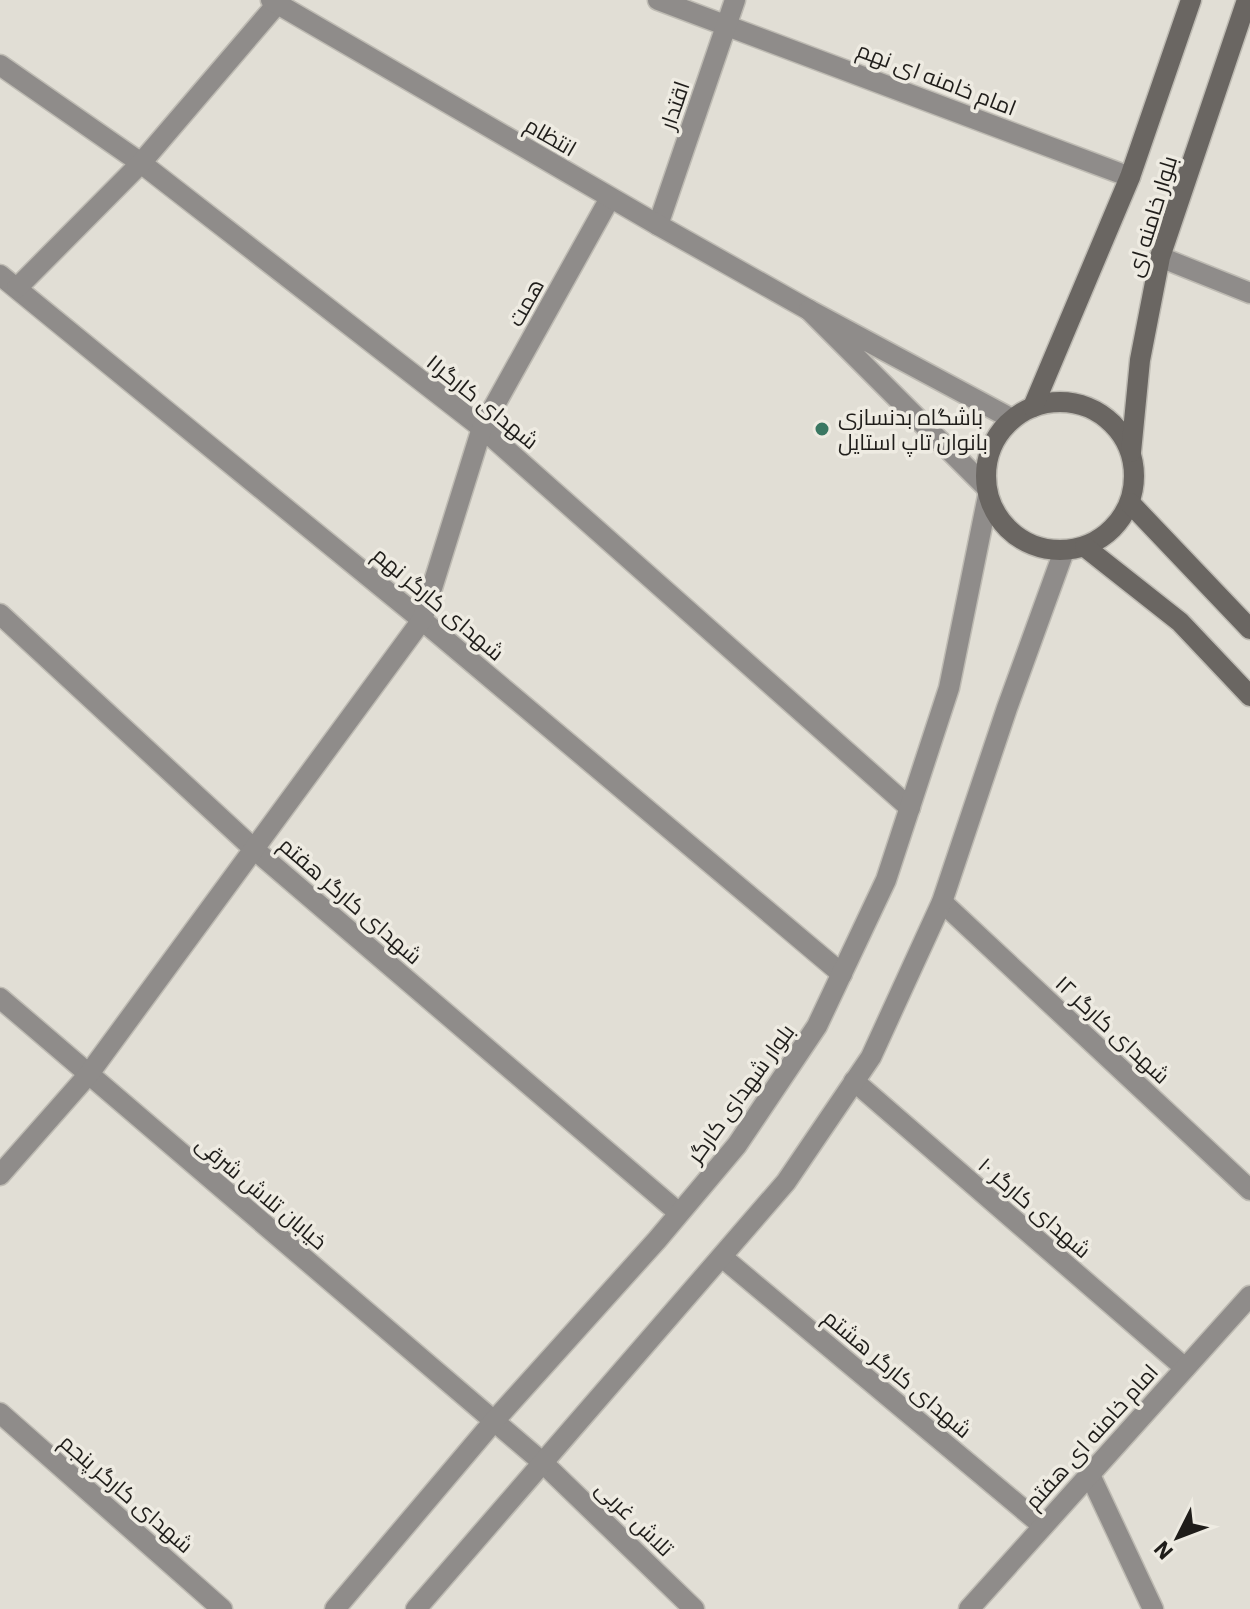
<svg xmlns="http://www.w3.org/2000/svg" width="1250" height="1609" viewBox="0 0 1250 1609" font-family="'IBM Plex Sans',Cairo,sans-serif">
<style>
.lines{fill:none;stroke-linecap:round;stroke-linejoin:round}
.minor-casing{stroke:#bebbb3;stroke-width:23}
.tertiary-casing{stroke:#bebbb3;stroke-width:23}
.secondary-casing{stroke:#bebbb3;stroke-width:23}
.minor{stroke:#8f8c8a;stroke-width:20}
.tertiary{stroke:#8f8c8a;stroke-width:20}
.secondary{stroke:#6a6662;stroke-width:20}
.poi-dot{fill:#3a7762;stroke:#eeebe2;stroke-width:3}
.labels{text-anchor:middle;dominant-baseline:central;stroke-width:7;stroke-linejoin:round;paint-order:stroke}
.street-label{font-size:22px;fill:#1f1d1a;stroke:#eeebe2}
.poi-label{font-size:22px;fill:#1f1d1a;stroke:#eeebe2;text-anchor:start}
</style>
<rect width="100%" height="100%" fill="#e1ded5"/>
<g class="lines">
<defs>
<g id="minor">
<path d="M658,0l472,177"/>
<path d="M0,65l141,98 341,265 428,380"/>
<path d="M658,225l77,-225"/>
<path d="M1160,257l90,36"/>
<path d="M0,275l422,345 420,354"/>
<path d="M17,288l124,-125 136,-159"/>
<path d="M0,614l255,236 424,363"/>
<path d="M942,902l308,288"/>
<path d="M0,998l494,423"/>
<path d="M854,1081l331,287"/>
<path d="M0,1175l88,-100 334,-455 60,-192 128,-230"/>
<path d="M722,1257l321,269"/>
<path d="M0,1413l222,196"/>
<path d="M542,1462l152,147"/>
<path d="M1090,1475l63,134"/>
<path d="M969,1609l281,-313"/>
</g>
<g id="tertiary">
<path d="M271,0l387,225 151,85"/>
<path d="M986,487l-177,-177 203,109"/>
<path d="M494,1421l48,41"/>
<path d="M335,1609l159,-188 163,-181 80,-95 80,-119 69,-146 63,-192 39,-192"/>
<path d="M416,1609l370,-427 85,-125 71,-155 65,-194 57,-157"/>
</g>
<g id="secondary">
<circle cx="1060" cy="476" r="74"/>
<path d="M1033,407l97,-230 61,-177"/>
<path d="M1131,452l9,-92 20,-103 87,-257"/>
<path d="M1130,503l120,126"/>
<path d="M1085,547l95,75 70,74"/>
</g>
</defs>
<use href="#minor" class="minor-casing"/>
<use href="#tertiary" class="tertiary-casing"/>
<use href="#secondary" class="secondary-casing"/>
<use href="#minor" class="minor"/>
<use href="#tertiary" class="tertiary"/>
<use href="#secondary" class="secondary"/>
</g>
<circle class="poi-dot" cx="822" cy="429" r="8"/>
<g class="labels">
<g class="street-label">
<text transform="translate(937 78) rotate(21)">امام خامنه ای نهم</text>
<text transform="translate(674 105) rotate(-71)">اقتدار</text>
<text transform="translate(551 136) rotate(30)">انتظام</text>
<text transform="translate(1151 216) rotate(-73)">بلوار خامنه ای</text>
<text transform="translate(525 302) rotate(-61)">همت</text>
<text transform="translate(483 401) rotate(39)">شهدای کارگر۱۱</text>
<text transform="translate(439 603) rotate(40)">شهدای کارگر نهم</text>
<text transform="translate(351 900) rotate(41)">شهدای کارگر هفتم</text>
<text transform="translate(1113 1029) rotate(43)">شهدای کارگر ۱۲</text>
<text transform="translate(740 1093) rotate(-54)">بلوار شهدای کارگر</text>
<text transform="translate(262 1192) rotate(40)">خیابان تلاش شرقی</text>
<text transform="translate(1035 1207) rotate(41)">شهدای کارگر ۱۰</text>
<text transform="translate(898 1373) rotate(40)">شهدای کارگر هشتم</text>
<text transform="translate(1091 1436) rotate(-48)">امام خامنه ای هفتم</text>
<text transform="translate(127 1493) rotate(41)">شهدای کارگر پنجم</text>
<text transform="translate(635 1518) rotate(44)">تلاش غربی</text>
</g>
<g class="poi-label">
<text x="838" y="416">باشگاه بدنسازی<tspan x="838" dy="25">بانوان تاپ استایل</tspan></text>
</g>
</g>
<g transform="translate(1178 1537) rotate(228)" stroke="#eeebe2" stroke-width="6" paint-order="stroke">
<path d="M0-6L14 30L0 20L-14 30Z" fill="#1f1d1a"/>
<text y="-12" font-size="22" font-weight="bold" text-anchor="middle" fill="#1f1d1a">N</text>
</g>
</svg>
